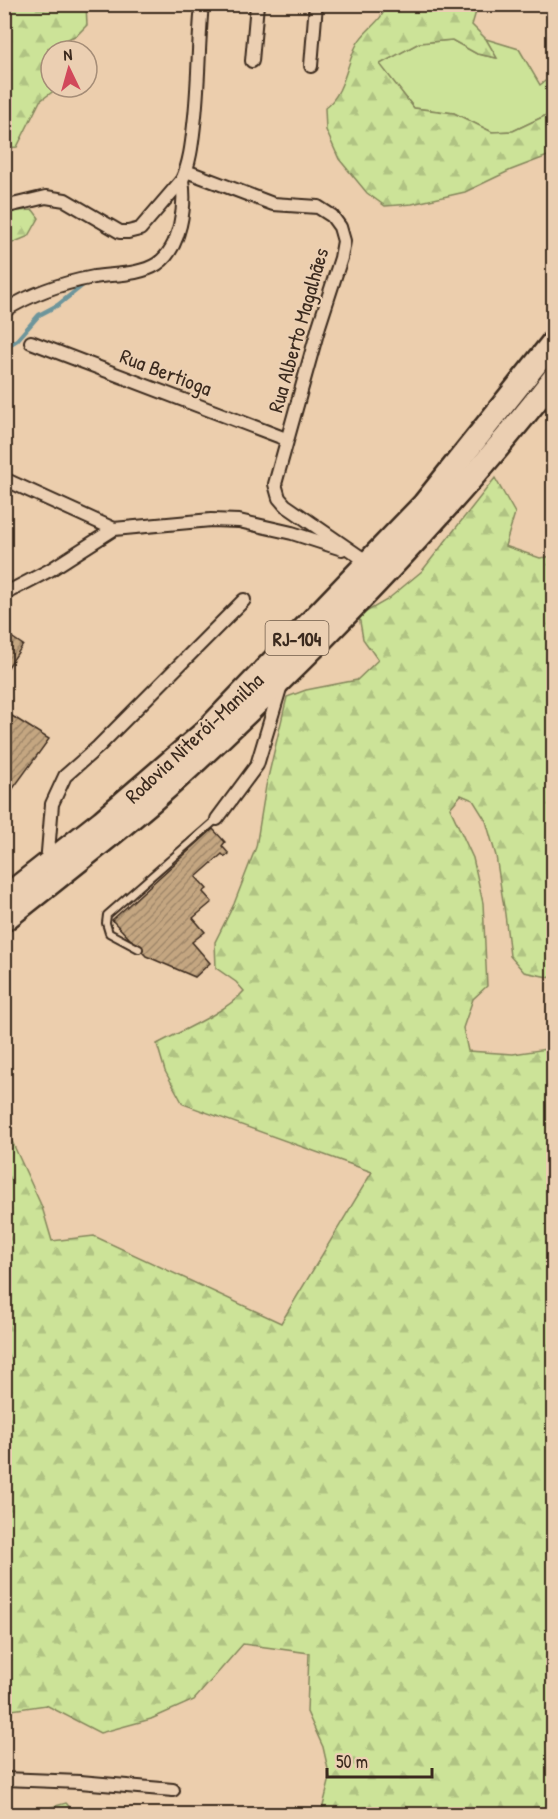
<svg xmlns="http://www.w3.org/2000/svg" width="558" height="1819" viewBox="0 0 558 1819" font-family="'Patrick Hand',sans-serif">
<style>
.green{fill:#cce398;stroke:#84865b;stroke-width:1.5}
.forest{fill:url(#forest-firs);stroke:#84865b;stroke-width:1.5}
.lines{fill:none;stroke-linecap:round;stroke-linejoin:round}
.stream{stroke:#6d959b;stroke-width:4.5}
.building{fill:url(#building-hatch);stroke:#3b2a1e;stroke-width:1.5}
.lane-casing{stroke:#3b2a1e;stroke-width:10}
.street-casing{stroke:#3b2a1e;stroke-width:16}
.highway-casing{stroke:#3b2a1e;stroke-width:27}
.lane{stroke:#ebcfb2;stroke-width:6}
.street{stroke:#ebcfb2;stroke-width:12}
.highway{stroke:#ebcfb2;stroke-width:22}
.labels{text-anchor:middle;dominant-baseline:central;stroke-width:4.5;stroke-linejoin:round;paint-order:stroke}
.shield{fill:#ebcfb2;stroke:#705c4a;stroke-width:1.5}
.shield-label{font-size:20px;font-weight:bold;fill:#3b2a1e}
.street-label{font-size:21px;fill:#3b2a1e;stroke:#ebcfb2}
</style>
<defs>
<pattern id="forest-firs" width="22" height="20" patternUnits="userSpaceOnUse" patternTransform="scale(1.5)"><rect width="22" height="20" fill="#cce398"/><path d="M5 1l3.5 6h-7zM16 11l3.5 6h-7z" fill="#b0c383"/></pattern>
<pattern id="building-hatch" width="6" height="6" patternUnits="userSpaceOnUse" patternTransform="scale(1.5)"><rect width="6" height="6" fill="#c4a681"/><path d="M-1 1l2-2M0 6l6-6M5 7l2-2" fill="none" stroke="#a08769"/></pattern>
</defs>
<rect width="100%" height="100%" fill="#eccead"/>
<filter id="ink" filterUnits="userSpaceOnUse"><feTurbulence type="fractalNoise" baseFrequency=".0167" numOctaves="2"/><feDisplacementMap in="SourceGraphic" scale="12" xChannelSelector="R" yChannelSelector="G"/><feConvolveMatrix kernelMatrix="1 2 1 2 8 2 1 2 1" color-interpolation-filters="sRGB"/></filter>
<g filter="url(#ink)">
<path class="green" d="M486,39l33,10 21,36 13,-10v37l-40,19 -21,1 -38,-19 -40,-5 -35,-44 40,-21 33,-3 25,14 19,4z"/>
<g class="forest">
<path d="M5,4l81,1 1,20 -10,10 -29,13 3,8v31h8l-19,14 -23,46 -10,1 -2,2z"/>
<path d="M386,5h92l-6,20 14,14 11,19 -20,-4 -25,-14 -33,3 -39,21 34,44 40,5 38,19 21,-1 40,-19v42l-42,16 -46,22 -53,12 -27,2 -18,-13 -28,-34 -13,-29 -1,-22c19,-14 21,-42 31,-62 7,-16 27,-24 30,-41z"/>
<path d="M5,207l11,4 17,-1 6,8 -10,18 -24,10z"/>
<path d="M495,478l20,35 -10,33 35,12 13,-2v422l-29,-6 -14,-16 -5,-42 -9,-58 -10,-35 -13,-21 -12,-5 -11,13 23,50 10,45 4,83 -14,13 -10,29 5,23 45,3 40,-6v766h-232l9,-36 -7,-31 -16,-35 2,-59 -66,-9 -49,56 -43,19 -51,14 -54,-28 -41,6 -1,-587 38,83 10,34 42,-5 187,87 91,-151 -189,-68 -18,-33 -8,-27c26,-14 69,-32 87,-53l-8,-9 -20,-14 -1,-26 19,-38 22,-57 10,-61 21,-89 19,-7 51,-10 21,-20 -15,-21 -4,-23 28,-16 35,-29z"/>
<path d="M66,1803l10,11h-71v-9l33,6z"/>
</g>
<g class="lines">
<path class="stream" d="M4,348l13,-8 22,-25 19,-10 25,-20"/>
</g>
<g class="building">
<path d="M4,632l19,13 -19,28z"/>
<path d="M4,711l45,28 -45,62z"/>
<path d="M213,829l12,13 -3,4 7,8 -4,3 -3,-3 -26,23 11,12 -4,3 9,10 -19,16 12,14 -13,10 18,21 -15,14 -49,-21 -34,-36z"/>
</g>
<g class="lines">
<defs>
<path id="lane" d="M139,949l-30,-16 -3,-10 1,-8 110,-96"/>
<g id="street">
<path d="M252,61l5,-57"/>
<path d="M311,66l5,-62"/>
<path d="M186,171l87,33 45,3 14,9 8,11 4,14 -3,17 -22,68 -44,158 4,14 6,7 84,58"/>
<path d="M4,207l42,-10 19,3 55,32h8l12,-3 42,-49c8,-17 10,-37 12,-55 5,-40 4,-80 8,-121"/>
<path d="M4,311c28,-18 58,-28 90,-34 19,-3 46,-2 63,-13 24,-16 29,-59 25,-84"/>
<path d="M31,342l255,97"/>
<path d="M543,391l11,17"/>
<path d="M4,479l110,50"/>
<path d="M4,594l46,-24 64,-41 97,-9 28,1 53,12 50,16"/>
<path d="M217,819l40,-54 24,-80"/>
<path d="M47,864l5,-60 13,-28 33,-29 146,-147"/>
<path d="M4,1779l76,3 93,8"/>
</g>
<g id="highway">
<path d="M4,898l98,-77 103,-89 219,-228 130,-163"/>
<path d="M4,920c50,-40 101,-79 149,-120 58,-51 113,-105 168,-160 82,-84 161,-169 233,-262"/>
</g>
</defs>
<use href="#lane" class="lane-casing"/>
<use href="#street" class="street-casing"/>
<use href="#highway" class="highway-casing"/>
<use href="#lane" class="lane"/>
<use href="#street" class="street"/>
<use href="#highway" class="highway"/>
</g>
</g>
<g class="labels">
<rect class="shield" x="265.5" y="621" width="63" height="34" rx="4.5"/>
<g class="shield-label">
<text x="297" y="638">RJ-104</text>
</g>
<g class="street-label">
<text transform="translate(298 330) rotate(-74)">Rua Alberto Magalhães</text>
<text transform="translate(166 372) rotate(21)">Rua Bertioga</text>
<text transform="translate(194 738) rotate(-43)">Rodovia Niterói-Manilha</text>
</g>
</g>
<rect width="558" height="1819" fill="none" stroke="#ebcfb2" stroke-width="24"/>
<rect x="12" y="12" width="534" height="1795" fill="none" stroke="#3b2a1e" stroke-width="2" filter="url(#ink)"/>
<g transform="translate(69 69) rotate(355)"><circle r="28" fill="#ebcfb2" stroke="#a58d77" stroke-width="1.5"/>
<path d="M0-4.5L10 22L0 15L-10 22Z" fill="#d1495b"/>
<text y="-9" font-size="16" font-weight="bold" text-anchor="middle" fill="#3b2a1e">N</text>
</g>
<path d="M327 1768v9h105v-9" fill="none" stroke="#3b2a1e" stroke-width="3"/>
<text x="336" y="1768" font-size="18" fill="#3b2a1e" stroke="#ebcfb2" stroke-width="4.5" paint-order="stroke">50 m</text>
</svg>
